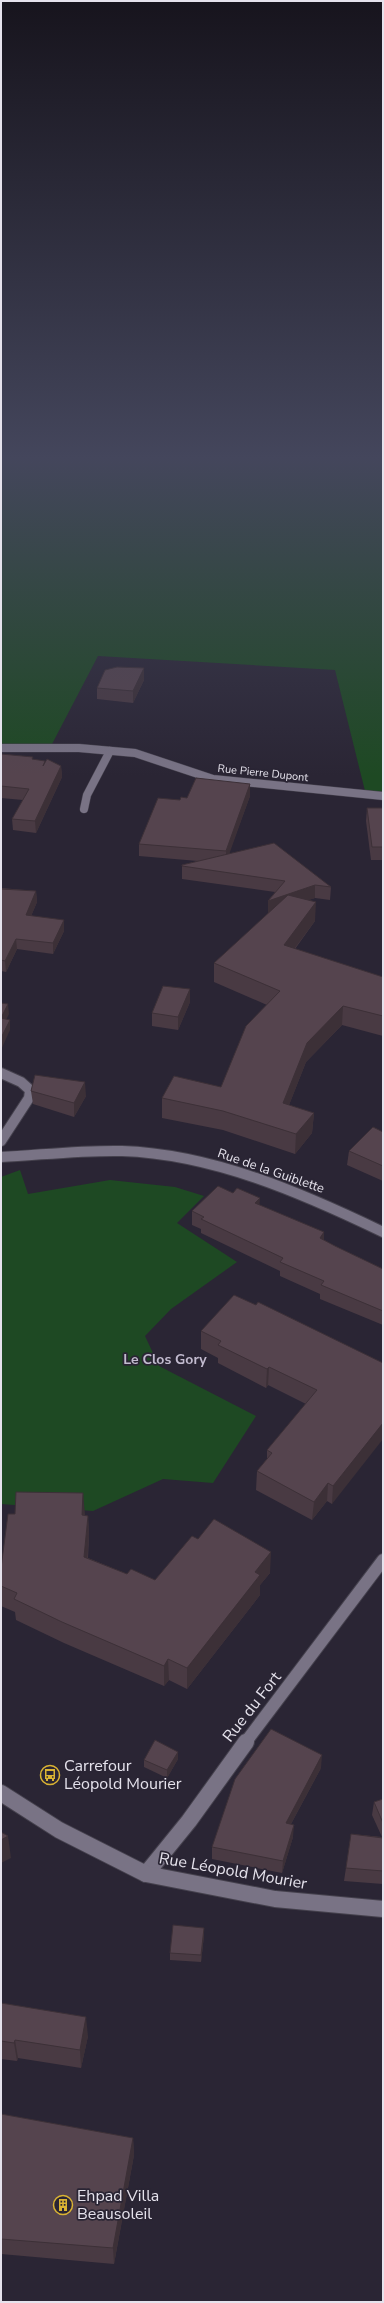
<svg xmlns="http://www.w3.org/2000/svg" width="384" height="2303" viewBox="0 0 384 2303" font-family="'Nunito Sans',sans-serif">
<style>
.green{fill:#1e4923}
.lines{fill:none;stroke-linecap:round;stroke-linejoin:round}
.street-far3-casing{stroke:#45414d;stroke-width:9}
.street-far2-casing{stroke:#45414d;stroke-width:12}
.street-far1-casing{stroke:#45414d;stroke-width:14}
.street-casing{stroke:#45414d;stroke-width:18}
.secondary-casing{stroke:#45414d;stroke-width:18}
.street-far3{stroke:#797385;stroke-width:8}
.street-far2{stroke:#797385;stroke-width:10}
.street-far1{stroke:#797385;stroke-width:12}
.street{stroke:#797385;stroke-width:16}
.secondary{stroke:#797385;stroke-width:16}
.wall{fill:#493a43}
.shaded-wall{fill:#3c3037}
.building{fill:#55444e;stroke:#3c3037}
.labels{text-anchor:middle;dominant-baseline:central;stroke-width:3.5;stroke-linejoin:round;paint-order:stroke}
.far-street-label{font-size:11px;fill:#e5e2ec;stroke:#2a2534}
.street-label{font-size:13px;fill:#e5e2ec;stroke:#2a2534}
.neighbourhood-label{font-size:14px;font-weight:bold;fill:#c2bbcf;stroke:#2a2534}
.near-street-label{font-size:16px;fill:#e5e2ec;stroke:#2a2534}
.near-poi-label{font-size:16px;fill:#e5e2ec;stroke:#2a2534;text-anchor:start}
</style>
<rect width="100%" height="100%" fill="#2a2534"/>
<g class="green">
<path d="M1,454h382v342l-17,-1 -31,-125 -237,-14 -47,90h-50z"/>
<path d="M20,1170l8,24 82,-14 65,7 29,9 -27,27 60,39 -66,47 -26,27 14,30 97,50 -43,67 -50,-4 -70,32 -92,-7v-327z"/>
</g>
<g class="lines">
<defs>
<g id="street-far3">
<path d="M1,748h78l56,5 78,26 170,17"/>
<path d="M84,809l3,-14 23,-44"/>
</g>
<g id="street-far2">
<path d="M1,1073l20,9 9,8 -1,8 -28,43"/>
<path d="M1,1157c40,-2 81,-7 121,-6 91,3 180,42 261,81"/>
</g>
<path id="street-far1" d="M245,1743l138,-183"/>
<path id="street" d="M146,1874l43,-53 57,-79"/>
<path id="secondary" d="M1,1793l58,37 87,44 129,25 108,10"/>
</defs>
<use href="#street-far3" class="street-far3-casing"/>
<use href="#street-far2" class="street-far2-casing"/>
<use href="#street-far1" class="street-far1-casing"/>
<use href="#street" class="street-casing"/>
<use href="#secondary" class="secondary-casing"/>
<use href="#street-far3" class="street-far3"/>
<use href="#street-far2" class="street-far2"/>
<use href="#street-far1" class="street-far1"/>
<use href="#street" class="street"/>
<use href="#secondary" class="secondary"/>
</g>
<g class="wall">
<path d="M144,668v12l-11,23 -36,-4v-11z"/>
<path d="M1,754l60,12 1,11 -26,56 -23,-3 -1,-11 11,-19 -22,-2z"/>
<path d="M250,784v12l-21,57 102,34 -1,13 -15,-2 -7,2 7,21 -20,28 88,28v59l-41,-11 -36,37 -17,43 25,8 -2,20 -17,21 -72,-24 -61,-12v-20l59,-11 46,-82 -53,-23v-19l54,-49v-13l7,-9 -93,-13v-14l16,-4 -59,-5v-12l41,-44 7,-2z"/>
<path d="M367,808h16v52h-12l-5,-39z"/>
<path d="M1,888l35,3 1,11 -6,14 33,15 -11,23 -36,-5 -11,23 -5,-1z"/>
<path d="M190,1002l-12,28 -26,-4v-13z"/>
<path d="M31,1091l55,5 -12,21 -41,-13z"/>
<path d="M383,1132v49l-36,-16 2,-14z"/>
<path d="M233,1193l26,12 76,41 48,23v56l-63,-26v-5l-40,-18v-5l-79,-38v-4l-9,-4v-14z"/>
<path d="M256,1305l127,58 -51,141 -5,-3 -15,19 -56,-30 1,-19 10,-12v-9l39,-46 -38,-19 -2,3 -48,-25v-5l-17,-9v-18z"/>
<path d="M84,1515l4,1 1,20 -1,22 39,16 28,6 43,-41 72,34 -10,12v10l-73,94 -18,-9 -5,6 -100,-43 -48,-23 -1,-8 -14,-6v-38z"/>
<path d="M178,1752v7l-11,19 -23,-11v-7z"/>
<path d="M321,1768l-30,56 2,13 -11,36 -70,-14v-12z"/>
<path d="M383,1799v85l-39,-3 7,-47 31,3 -10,-22 2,-13z"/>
<path d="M204,1928v7l-3,27 -31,-2v-7z"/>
<path d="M1,2003l87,33 -7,32 -63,-10 -1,3 -16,-2z"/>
<path d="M1,2114l132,24 1,17 -20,109 -113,-10z"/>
</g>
<g class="shaded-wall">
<path d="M144,668v12l-11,23v-12z"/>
<path d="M61,766l1,11 -26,56 -1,-12z"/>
<path d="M250,784v12l-24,67v-12z"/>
<path d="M315,885v13l-47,16v-13z"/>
<path d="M36,891l1,11 -10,24 -1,-11z"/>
<path d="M316,902l-1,19 -32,43 1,-19z"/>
<path d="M64,920v11l-11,23v-11z"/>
<path d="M16,939l1,10 -11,23 -1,-11z"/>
<path d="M190,989v13l-12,28v-13z"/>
<path d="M8,1004l1,10 -7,14 -1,-10z"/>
<path d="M343,1006l-1,19 -36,37 -24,61 1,-20 24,-60z"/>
<path d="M10,1020v10l-9,20v-12z"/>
<path d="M85,1082l1,14 -12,21v-14z"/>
<path d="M314,1113l-2,20 -17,21 1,-20z"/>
<path d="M260,1198l-1,14 -4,-9z"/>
<path d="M324,1232v14l-4,-8z"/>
<path d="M269,1367l-1,18 -2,3 1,-19z"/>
<path d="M383,1423v16l-51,65 1,-18z"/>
<path d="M328,1483l-1,18 -15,19 2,-18z"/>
<path d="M83,1493l2,21 -2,22 -1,-21z"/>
<path d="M88,1516l1,20 -3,41 -2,-20z"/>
<path d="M271,1552l-1,21 -10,12v10l-73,94v-21l68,-96z"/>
<path d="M168,1659l1,21 -5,6v-20z"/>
<path d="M178,1752v7l-11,19v-8z"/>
<path d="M322,1755l-1,13 -36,67 1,-12z"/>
<path d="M294,1825l-1,12 -11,36 1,-12z"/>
<path d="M8,1836l3,22 -10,5v-23z"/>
<path d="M204,1928v7l-3,27v-7z"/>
<path d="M86,2017l2,19 -7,32 -1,-18z"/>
<path d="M15,2040l3,18 -1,3 -3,-18z"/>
<path d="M133,2138l1,17 -20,109 -1,-16z"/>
</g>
<g class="building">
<path d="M117,667l27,1 -11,23 -36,-3 8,-18z"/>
<path d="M1,754l32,3 -1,2 13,2 -2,5 4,-7 14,7 -26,55 -23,-2 17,-30 -28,-3z"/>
<path d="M196,778l54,6 -24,67 -87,-7 19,-46 22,2 1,-3 6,1z"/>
<path d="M367,808h16v39h-11z"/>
<path d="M274,843l57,44 -16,-2 -47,16 17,-20 -103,-15v-1z"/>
<path d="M1,889l35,2 -10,24 38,5 -11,23 -37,-4 -11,22 -4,-1z"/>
<path d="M288,895l28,7 -32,43 99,32v39l-40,-10 -36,37 -24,60 31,10 -18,21 -73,-23 -61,-13 12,-22 47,11 25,-61 34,-35 -66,-28z"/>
<path d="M163,986l27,3 -12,28 -26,-4z"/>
<path d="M1,1003l7,1 -7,14 9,2 -9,18z"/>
<path d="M35,1075l50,7 -11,21 -43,-12z"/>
<path d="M373,1127l10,5v34l-34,-15z"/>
<path d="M218,1186l15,7 4,-5 23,10 -5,5 69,29 -4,6 15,8 48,23v42l-62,-26 3,-4 -44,-19 3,-4 -82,-39 3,-2 -12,-6z"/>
<path d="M234,1295l22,10 2,-3 125,61v60l-50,63 -5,-3 -14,19 -57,-31 15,-18 -5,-3 50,-60 -48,-23 -2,2 -49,-24 3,-4 -20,-10z"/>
<path d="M16,1492l67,1 -1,22 6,1 -4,41 43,17 4,-5 24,11 37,-44 6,3 16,-20 57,33 -16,20 5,3 -73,93 -19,-9 -4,7 -102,-44 -48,-23 3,-6 -16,-7v-18l7,-54h7z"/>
<path d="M271,1729l51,26 -36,68 8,2 -11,36 -71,-14 23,-68z"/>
<path d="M155,1740l23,12 -11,18 -23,-10z"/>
<path d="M383,1799v24l-9,-21z"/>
<path d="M1,1832l7,4 -7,4z"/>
<path d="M351,1834l32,4v33l-37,-3z"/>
<path d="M173,1925l31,3 -3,27 -31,-2z"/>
<path d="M1,2003l85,14 -6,33 -65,-10 -1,3 -13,-2z"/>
<path d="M1,2114l132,24 -20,110 -112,-9z"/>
</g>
<linearGradient id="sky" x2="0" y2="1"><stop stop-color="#17141d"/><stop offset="0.59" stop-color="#44465c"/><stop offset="1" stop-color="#44465c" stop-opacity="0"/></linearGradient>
<rect width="384" height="776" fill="url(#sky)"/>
<defs>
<symbol id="bus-ring" viewBox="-11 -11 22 22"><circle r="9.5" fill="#2a2534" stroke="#dab333" stroke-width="1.5"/><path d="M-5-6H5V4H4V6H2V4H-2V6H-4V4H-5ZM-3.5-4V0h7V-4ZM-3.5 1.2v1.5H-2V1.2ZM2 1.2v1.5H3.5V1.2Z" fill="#dab333"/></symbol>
<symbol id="building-ring" viewBox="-11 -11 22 22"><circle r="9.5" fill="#2a2534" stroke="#dab333" stroke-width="1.5"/><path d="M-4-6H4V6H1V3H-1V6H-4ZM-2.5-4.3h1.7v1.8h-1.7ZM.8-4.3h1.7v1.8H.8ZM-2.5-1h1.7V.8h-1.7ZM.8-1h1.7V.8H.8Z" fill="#dab333"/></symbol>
</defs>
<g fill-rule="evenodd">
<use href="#bus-ring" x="39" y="1764" width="22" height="22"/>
<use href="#building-ring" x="52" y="2194" width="22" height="22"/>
</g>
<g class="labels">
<g class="far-street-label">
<text transform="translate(263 773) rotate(6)">Rue Pierre Dupont</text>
</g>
<g class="street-label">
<text transform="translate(271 1171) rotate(19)">Rue de la Guiblette</text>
</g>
<g class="neighbourhood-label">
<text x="165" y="1359">Le Clos Gory</text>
</g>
<g class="near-street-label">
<text transform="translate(252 1707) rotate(-52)">Rue du Fort</text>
<text transform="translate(233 1871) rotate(10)">Rue Léopold Mourier</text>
</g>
<g class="near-poi-label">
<text x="64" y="1766">Carrefour<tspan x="64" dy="18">Léopold Mourier</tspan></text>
<text x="77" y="2196">Ehpad Villa<tspan x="77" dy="18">Beausoleil</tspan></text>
</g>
</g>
<rect width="384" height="2303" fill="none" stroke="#e5e2ec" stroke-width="4"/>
</svg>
